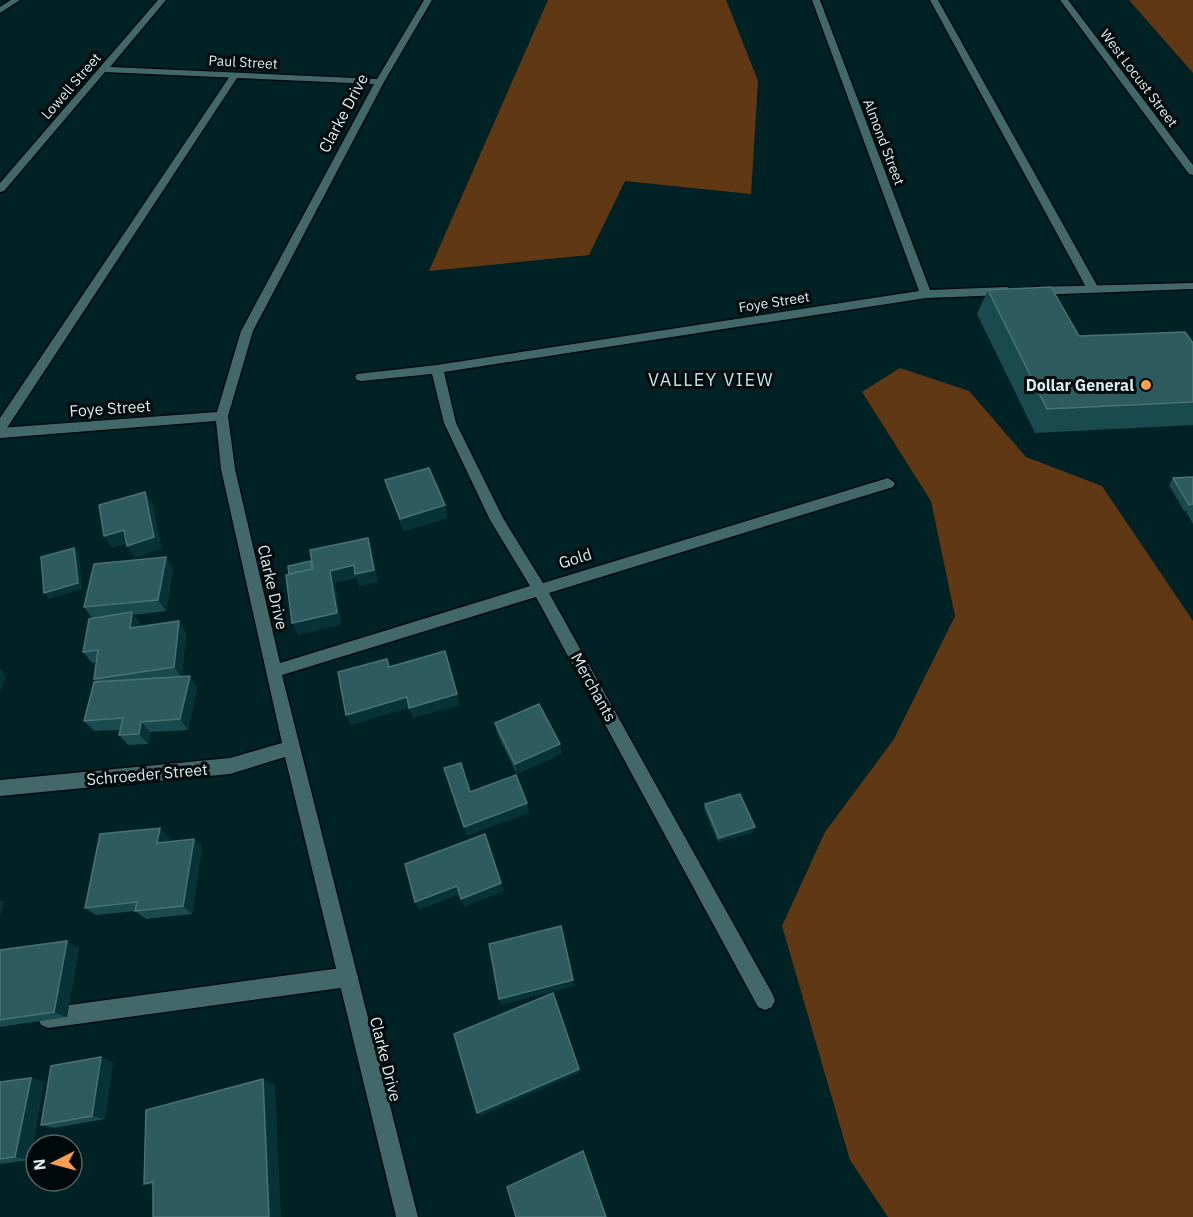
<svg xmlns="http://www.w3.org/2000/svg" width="1193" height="1217" viewBox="0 0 1193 1217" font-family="'IBM Plex Sans',sans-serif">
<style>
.forest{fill:#613814}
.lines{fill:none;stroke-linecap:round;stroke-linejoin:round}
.service-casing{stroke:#00090b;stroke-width:3}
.minor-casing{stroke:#00090b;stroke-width:3}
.tertiary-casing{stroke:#00090b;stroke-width:3}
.service{fill:#43686a;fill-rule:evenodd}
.minor{fill:#43686a;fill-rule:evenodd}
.tertiary{fill:#43686a;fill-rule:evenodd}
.wall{fill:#194a4d}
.shaded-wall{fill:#073336}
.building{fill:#2e5c5e;stroke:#497275;stroke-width:1.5}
.poi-dot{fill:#fb9e51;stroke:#00090a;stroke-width:2}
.labels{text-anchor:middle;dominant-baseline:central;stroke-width:6;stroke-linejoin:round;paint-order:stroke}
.far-street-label{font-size:14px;fill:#d9edee;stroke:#00090a}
.street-label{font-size:16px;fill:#d9edee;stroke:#00090a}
.poi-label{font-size:16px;font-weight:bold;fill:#d9edee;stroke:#00090a;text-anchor:end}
.neighbourhood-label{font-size:18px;letter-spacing:1.5px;fill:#bce4e6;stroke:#00090a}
</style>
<rect width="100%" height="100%" fill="#002225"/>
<g class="forest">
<path d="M548,0h178l32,81 -7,113 -126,-13 -36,74 -160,16z"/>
<path d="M1129,0h64v73z"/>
<path d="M900,368l69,23 57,66 76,29 91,135v596h-305l-38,-57 -68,-234 43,-94 69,-93 61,-123 -24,-115 -69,-109z"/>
</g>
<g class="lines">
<defs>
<g id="service">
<path d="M930,0h8l161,289 -2,2h-8l-2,-2z"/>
<path d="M232,73l7,2 -234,356 -5,2v-15z"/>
<path d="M348,967l7,3 3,7 -3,7 -7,3 -300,41 -7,-3 -3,-7 3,-7 7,-3z"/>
</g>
<g id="minor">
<path d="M11,0h9l-20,13v-6z"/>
<path d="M158,0h8l-56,67 267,12 47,-79h8l-48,82 -131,249 -25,85 7,53 45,194 250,-77 -40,-66 -46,-97 -12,-49 -71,7 -4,-1 -2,-3 2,-3 80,-9 482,-74 -107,-291h8l110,290 77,-3 6,4 -6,4 -81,3 -482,74 12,51 47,95 40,65 345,-105 7,5 -2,4 -344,106 223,400 3,7 -3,7 -7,3 -7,-3 -222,-410 -254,78 136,542h-22l-111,-460 -55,17 -230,22v-16l230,-22 52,-15 -61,-274 -5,-48 -216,17v-10l217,-16 24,-81 133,-247 -269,-12 -101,119 -4,1v-9z"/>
<path d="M1193,283v6l-159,6 -6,-4 6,-4z"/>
</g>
<path id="tertiary" d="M1060,0h8l125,165v10l-4,-1z"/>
</defs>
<use href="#service" class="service-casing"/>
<use href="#minor" class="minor-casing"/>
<use href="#tertiary" class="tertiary-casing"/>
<use href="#service" class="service"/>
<use href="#minor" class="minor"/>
<use href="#tertiary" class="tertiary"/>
</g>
<g class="wall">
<path d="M988,290l91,46 114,7v82l-158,8 -58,-119z"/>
<path d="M1193,477v47l-7,-12 1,-1h-3l-15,-26 4,-7z"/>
<path d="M385,480l60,25 2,13 -43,13 -15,-38z"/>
<path d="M173,569l-7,42 -33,4 7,9v3l46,6 -4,44 15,10 -9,43 -38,2 -2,12 -20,1 -9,-10 1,-5 -26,1 -10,-10 12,-39 -2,-3 2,-17 -4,1 -9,-11 9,-34 -8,-11z"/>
<path d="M495,723l65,21 1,10 -44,20 -20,-41z"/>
<path d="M705,804l48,28 -35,10 -14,-34z"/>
<path d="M169,837l-1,5 26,-3 8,8 -10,67 -46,5 -11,-8 -39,4 -11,-7z"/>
<path d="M79,948l-12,69 -67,10v-77z"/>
<path d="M113,1062l-8,57 -51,9 -13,-3z"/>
<path d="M31,1078l13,4 -14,78 -30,4v-82z"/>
</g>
<g class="shaded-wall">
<path d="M145,492l8,12 9,45 -27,9 -8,-12z"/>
<path d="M445,505l2,13 -43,13 -4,-12z"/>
<path d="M124,530l8,12 -20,6 -8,-12z"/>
<path d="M368,538l4,12 6,32 -19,4 -3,-8 -21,5 6,42 -43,10 -6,-12 38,-52z"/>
<path d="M74,548l5,6 3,35 -33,10 -5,-6z"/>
<path d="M166,557l7,12 -7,42 -8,-11z"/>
<path d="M132,612l8,12 -1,16 -9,-12z"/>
<path d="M179,621l7,12 -4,45 -8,-11z"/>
<path d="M0,669l6,6 -6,18z"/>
<path d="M190,676l7,11 -9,43 -8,-11z"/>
<path d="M457,694l3,11 -47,13 -4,-10 -58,17 -5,-10 61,-18z"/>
<path d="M141,722l9,10 -2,12 -9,-10z"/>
<path d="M560,744l1,10 -44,20 -2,-10z"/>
<path d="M527,803l2,10 -62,23 -3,-9z"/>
<path d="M755,827l-2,5 -35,10 1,-4z"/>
<path d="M160,828l9,9 -3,14 -9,-8z"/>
<path d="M194,839l8,8 -10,67 -9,-8z"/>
<path d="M501,883l3,8 -40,16 -3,-8z"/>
<path d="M457,886l3,8 -41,16 -4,-8z"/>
<path d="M0,900l4,2 -4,17z"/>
<path d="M67,941l12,7 -12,69 -13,-5z"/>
<path d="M573,980l1,6 -73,19 -2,-6z"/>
<path d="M101,1057l12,5 -8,57 -13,-3z"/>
<path d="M579,1069v4l-99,43 -3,-3z"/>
<path d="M31,1078l13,4 -14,78 -15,-3z"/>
<path d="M263,1079l12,6 6,132h-12z"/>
<path d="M153,1182l8,5 -17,-3z"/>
</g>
<g class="building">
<path d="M1051,287l28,49 106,-4 8,11v59l-146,7 -59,-119z"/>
<path d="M429,468l16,37 -45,14 -15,-39z"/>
<path d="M1193,477v27l-4,1 -16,-27z"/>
<path d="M145,492l9,45 -27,9 -3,-16 -20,6 -5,-31z"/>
<path d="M368,538l6,32 -19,4 -1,-9 -24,6 7,42 -45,10 -6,-48 27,-6 -3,-19z"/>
<path d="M74,548l4,35 -34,10 -3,-36z"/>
<path d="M166,557l-8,43 -74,7 10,-43z"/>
<path d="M311,561l1,8 -23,5 -1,-8z"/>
<path d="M132,612l-2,16 49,-7 -5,46 -80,12 4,-29 -15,2 6,-33z"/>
<path d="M445,651l12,43 -48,14 -2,-11 -61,18 -8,-43 49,-13 2,8z"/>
<path d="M190,676l-10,43 -39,3 -2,12 -20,1 4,-17 -39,3 10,-39z"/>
<path d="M539,704l21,40 -45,20 -20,-41z"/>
<path d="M461,763l9,29 46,-17 11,28 -63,24 -20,-59z"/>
<path d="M740,794l15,33 -36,11 -14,-34z"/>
<path d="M160,828l-3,15 37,-4 -11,67 -48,5 2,-9 -52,6 15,-74z"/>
<path d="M485,834l16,49 -40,16 -4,-13 -42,16 -10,-38z"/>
<path d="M561,926l12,54 -74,19 -10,-55z"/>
<path d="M67,941l-13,71 -54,8v-70z"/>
<path d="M553,993l26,76 -102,44 -23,-79z"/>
<path d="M101,1057l-9,59 -51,9 10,-59z"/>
<path d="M31,1078l-16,79 -15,2v-77z"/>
<path d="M263,1079l6,138h-116v-35l-9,2 2,-74z"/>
<path d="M583,1151l23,66h-90l-9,-30z"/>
</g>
<circle class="poi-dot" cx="1146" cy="385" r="6"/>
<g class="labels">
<g class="far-street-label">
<text transform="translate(243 62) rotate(3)">Paul Street</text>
<text transform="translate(1139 78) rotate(53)">West Locust Street</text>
<text transform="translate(71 86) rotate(-49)">Lowell Street</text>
<text transform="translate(884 142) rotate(69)">Almond Street</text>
<text transform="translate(774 302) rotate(-9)">Foye Street</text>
</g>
<g class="street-label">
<text transform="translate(343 113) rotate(-62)">Clarke Drive</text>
<text transform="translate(110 408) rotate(-4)">Foye Street</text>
<text transform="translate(575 558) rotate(-17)">Gold</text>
<text transform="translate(273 587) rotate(77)">Clarke Drive</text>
<text transform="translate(594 687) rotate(61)">Merchants</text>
<text transform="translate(147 774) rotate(-5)">Schroeder Street</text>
<text transform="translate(386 1059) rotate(76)">Clarke Drive</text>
</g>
<g class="poi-label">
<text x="1134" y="385">Dollar General</text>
</g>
<g class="neighbourhood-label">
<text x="711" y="379">VALLEY VIEW</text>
</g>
</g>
<g transform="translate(54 1163) rotate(264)"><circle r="28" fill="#00090a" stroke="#576465" stroke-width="1.5"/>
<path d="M0-4.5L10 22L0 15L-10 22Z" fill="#fb9e51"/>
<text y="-9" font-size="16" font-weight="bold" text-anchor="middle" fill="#d9edee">N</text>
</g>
</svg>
